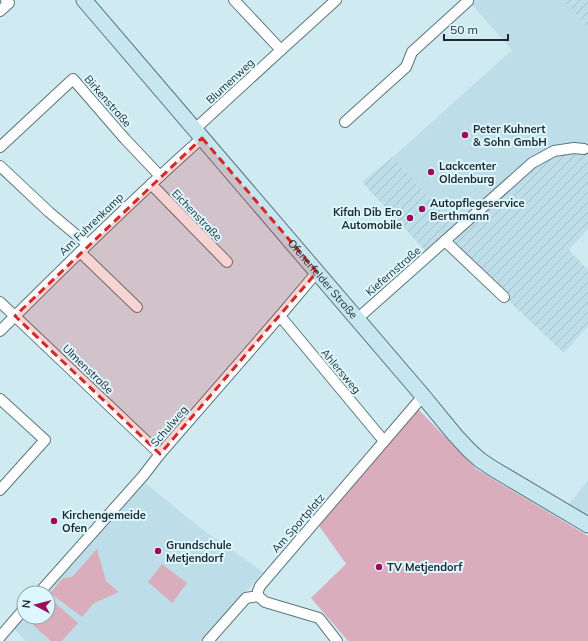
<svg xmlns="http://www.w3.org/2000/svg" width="588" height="641" viewBox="0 0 588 641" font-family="Mulish,sans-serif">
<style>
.built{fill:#bddee9}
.industrial{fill:url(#industrial-furrows)}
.green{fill:#daadbd}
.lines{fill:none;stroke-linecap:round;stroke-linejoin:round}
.street-casing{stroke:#5e757c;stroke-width:12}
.secondary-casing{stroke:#5e757c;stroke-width:17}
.street{stroke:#fff;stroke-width:10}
.secondary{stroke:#c6e7f0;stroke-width:15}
.marked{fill:#d62828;fill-opacity:0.2;stroke:#d62828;stroke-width:3;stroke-dasharray:8 5;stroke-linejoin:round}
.poi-dot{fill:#9b0c5b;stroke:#ddf7ff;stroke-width:1.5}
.labels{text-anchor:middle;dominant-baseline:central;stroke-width:4;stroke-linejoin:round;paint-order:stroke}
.street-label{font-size:11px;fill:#1f282b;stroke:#ddf7ff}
.poi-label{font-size:11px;font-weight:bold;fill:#1f282b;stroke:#ddf7ff;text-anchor:start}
</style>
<defs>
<pattern id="industrial-furrows" width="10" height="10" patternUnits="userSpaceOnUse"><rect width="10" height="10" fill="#bddee9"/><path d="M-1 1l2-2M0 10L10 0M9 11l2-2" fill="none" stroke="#a2bec8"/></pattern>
</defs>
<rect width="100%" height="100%" fill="#d0eaf2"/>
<g class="built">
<path d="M468,0h94l26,28v124l-34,-1 -96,79 -65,-73 119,-107z"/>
<path d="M588,480v37l-20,-12z"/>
<path d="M144,482l59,48 60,42 -60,69h-177l-12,-12 10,-12h24v-24h-2z"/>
</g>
<g class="industrial">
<path d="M562,0h26v28z"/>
<path d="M554,151l34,1v77l-19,21 19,20v56l-24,27 -119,-112 -16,14 -67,-73 31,-25 65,73 -4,4z"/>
</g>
<g class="green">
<path d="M418,409l58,60 112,67v105h-240l-37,-43 35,-34 -28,-40z"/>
<path d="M97,549l9,32 13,11 -25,11 -12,14 -32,-24 13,-15 9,-1z"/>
<path d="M162,564l25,19 -15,20 -24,-21z"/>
<path d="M53,601l25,22 -16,18h-11l-18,-16 7,-8h8v-10z"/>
</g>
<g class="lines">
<defs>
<g id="street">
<path d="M234,0l47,50"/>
<path d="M0,11l9,-8 -3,-3"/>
<path d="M345,122l61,-55 6,-15 56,-51 -1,-1"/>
<path d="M195,129l86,-79 55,-50"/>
<path d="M0,147l73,-68 52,60 35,37"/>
<path d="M0,166l49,46 38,32"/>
<path d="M151,184l76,78"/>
<path d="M445,241l59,56"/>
<path d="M80,252l57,55"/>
<path d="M0,302l160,152"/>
<path d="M280,316l104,125"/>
<path d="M357,319l72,-64 103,-92 22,-12 20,-3 10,1"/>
<path d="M0,331c66,-66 132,-131 202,-193"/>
<path d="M0,399l45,41 -45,50"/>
<path d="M39,593l104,-117 17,-22 120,-138 37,-44"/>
<path d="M0,637l24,-28"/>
<path d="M208,641l38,-43 12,-2"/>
<path d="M337,641l-18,-23 -54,-16 -7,-6v-5l2,-5 163,-190"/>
</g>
<g id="secondary">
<path id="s1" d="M84,0l339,396 32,39 14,15 11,10 12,8 96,57"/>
</g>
</defs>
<use href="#street" class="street-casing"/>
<use href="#secondary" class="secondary-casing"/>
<use href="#street" class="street"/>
<use href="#secondary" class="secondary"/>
</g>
<path class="marked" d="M202,138l115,134 -157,182 -145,-138z"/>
<g class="poi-dot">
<circle cx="465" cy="135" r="4"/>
<circle cx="431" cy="172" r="4"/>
<circle cx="422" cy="209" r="4"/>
<circle cx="410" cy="218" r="4"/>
<circle cx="54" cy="521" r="4"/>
<circle cx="158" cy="551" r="4"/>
<circle cx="379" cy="567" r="4"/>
</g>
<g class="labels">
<g class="street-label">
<text transform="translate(230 81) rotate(-43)">Blumenweg</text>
<text transform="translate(108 101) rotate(49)">Birkenstraße</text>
<text transform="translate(197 215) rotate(46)">Eichenstraße</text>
<text transform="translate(91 224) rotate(-44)">Am Fuhrenkamp</text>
<text transform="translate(393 271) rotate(-41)">Kiefernstraße</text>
<text stroke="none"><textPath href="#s1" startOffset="367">Ofenerfelder Straße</textPath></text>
<text transform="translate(88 369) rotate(44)">Ulmenstraße</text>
<text transform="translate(341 371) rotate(50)">Ahlersweg</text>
<text transform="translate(169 426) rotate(-49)">Schulweg</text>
<text transform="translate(298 523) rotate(-49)">Am Sportplatz</text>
</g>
<g class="poi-label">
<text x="473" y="129">Peter Kuhnert<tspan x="473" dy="13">&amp; Sohn GmbH</tspan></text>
<text x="439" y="166">Lackcenter<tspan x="439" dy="13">Oldenburg</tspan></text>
<text x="430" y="203">Autopflegeservice<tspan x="430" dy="13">Berthmann</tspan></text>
<text x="402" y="212" text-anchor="end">Kifah Dib Ero<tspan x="402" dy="13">Automobile</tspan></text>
<text x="62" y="515">Kirchengemeide<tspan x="62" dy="13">Ofen</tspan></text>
<text x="166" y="545">Grundschule<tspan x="166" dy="13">Metjendorf</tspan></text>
<text x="387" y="567">TV Metjendorf</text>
</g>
</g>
<g transform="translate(36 605) rotate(277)"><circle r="19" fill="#ddf7ff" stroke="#91a4aa"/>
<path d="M0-3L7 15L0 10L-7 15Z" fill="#9b0c5b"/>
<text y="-6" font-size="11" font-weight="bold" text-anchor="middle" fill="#1f282b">N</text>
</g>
<path d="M444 34v6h64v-6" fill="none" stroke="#1f282b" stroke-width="2"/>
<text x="450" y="34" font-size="12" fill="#1f282b" stroke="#ddf7ff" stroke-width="3" paint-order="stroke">50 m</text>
</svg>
